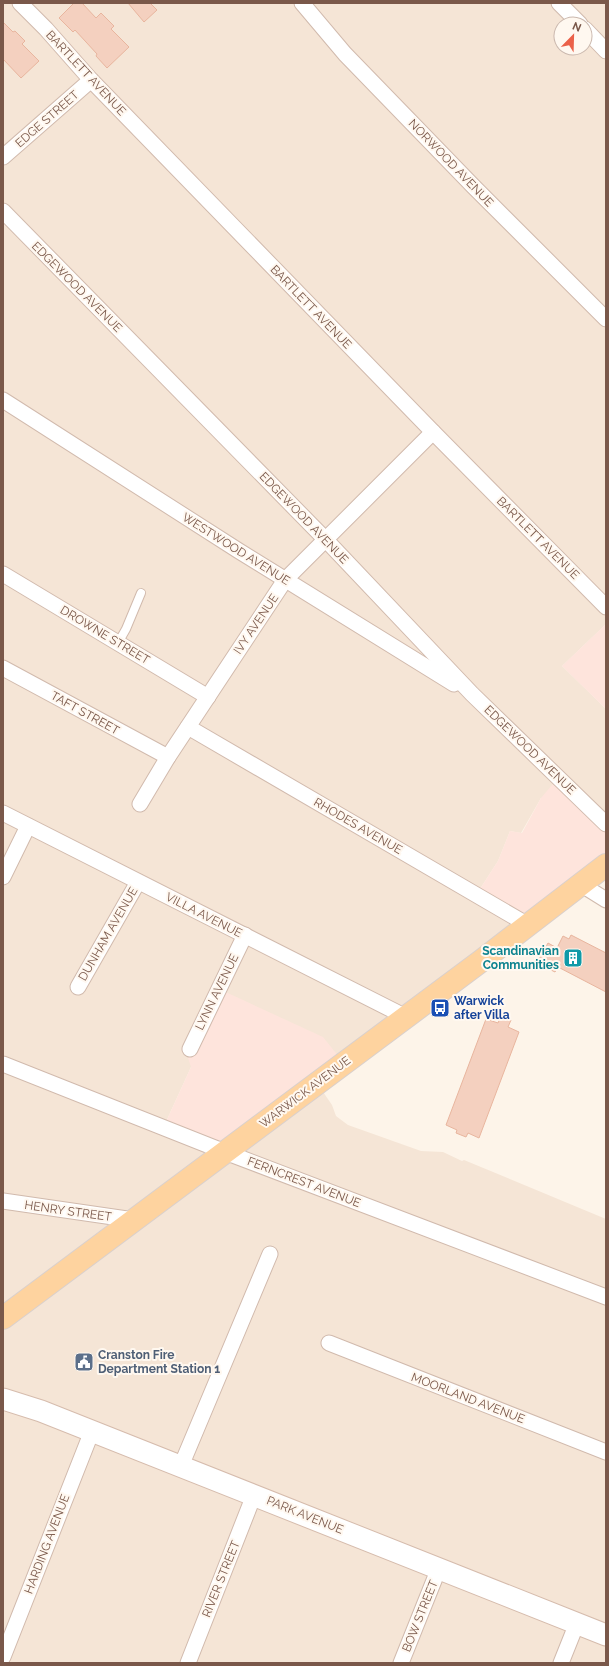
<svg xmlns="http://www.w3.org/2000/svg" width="609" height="1666" viewBox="0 0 609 1666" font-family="Raleway,sans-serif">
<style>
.residential{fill:#f5e5d6;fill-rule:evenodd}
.commercial{fill:#fee4dc}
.building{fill:#f4d0bf;stroke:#e8b59e}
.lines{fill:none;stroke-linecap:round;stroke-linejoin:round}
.service-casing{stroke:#d1baad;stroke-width:10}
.minor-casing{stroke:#d1baad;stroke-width:17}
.secondary-casing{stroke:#d6bcad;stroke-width:23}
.primary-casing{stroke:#dad0cc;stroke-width:24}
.service{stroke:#fff;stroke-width:8}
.minor{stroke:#fff;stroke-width:15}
.secondary{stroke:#fff;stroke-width:21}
.primary{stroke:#fed39f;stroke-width:22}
.labels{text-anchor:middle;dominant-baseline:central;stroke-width:4;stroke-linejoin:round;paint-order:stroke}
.street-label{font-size:12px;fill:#7a584a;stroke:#fff8f0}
.culture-label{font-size:12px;font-weight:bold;fill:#0d838f;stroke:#fff8f0;text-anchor:end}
.transit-label{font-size:12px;font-weight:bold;fill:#164399;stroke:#fff8f0;text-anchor:start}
.service-label{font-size:12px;font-weight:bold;fill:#4e5e75;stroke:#fff8f0;text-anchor:start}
</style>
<rect width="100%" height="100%" fill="#fdf4e9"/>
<path class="residential" d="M3,3h603v621l-44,42 44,43v116l-65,-27 -20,35 -11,-2 -12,30 -20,31 44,28 -176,141 -155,6 -26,57 154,-38 13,19 4,11 12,9 73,26 22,1 19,9 2,-1 142,59v444h-603zM561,24h24v24h-24z"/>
<g class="commercial">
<path d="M606,624v85l-44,-43z"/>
<path d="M558,778l48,47v42l-71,54 -57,-29 20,-31 12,-30 12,2 19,-35z"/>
<path d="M219,989l104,48 20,25 -115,89 -63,-27 26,-57 -4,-12z"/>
</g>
<g class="building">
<path d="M74,3h8l14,15 5,-5 13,13 -3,3 18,18 -22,21 -11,-12 1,-2 -22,-24 -2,2 -14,-14z"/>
<path d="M128,3h22l7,7 -13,12z"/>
<path d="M3,22l10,10 2,-1 10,10 -3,3 17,17 -18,17 -18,-19z"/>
<path d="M571,935l35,18v39l-48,-25 -3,5 -18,-9 11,-20 9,5 6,-12 6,3z"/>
<path d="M501,1016l10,4 -3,7 11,5 -40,106 -11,-5 -2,4 -10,-4 1,-3 -11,-5 40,-106 12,4z"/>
</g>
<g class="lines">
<defs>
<path id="service" d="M118,643l8,-14 15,-36"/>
<g id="minor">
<path d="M20,3l26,26 45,51 342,352 173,175"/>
<path d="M302,3l43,51 128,132 133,133"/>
<path d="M559,3l21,21"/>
<path d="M585,29l21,22"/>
<path d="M3,157l88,-77"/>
<path d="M3,211l323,329 146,154 134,130"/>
<path d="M3,400l236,151 215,133"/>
<path d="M3,574l205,123"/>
<path d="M3,668l165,89"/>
<path d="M188,727l340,198"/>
<path d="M140,804l28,-47 117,-177 148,-148"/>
<path d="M3,813l403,204"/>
<path d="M3,877l25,-51"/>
<path d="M582,885l24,15"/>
<path d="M78,987l60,-105"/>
<path d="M190,1049l55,-114"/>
<path d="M3,1064l222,88 381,145"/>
<path d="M3,1201l131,19"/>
<path d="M329,1343l277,109"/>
<path d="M181,1466l89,-212"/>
<path d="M3,1657l89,-226"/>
<path d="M188,1663l66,-168"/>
<path d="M401,1663l38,-95"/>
<path d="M561,1663l16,-40"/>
</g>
<path id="secondary" d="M3,1399l38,12 565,224"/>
<path id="primary" d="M3,1318l478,-357 125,-96"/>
</defs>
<use href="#service" class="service-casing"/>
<use href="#minor" class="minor-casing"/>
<use href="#secondary" class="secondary-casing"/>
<use href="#primary" class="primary-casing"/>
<use href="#service" class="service"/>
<use href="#minor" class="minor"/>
<use href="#secondary" class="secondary"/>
<use href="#primary" class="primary"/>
</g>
<defs>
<symbol id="building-square" viewBox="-11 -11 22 22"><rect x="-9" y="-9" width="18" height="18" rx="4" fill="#0f9aa8" stroke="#fff8f0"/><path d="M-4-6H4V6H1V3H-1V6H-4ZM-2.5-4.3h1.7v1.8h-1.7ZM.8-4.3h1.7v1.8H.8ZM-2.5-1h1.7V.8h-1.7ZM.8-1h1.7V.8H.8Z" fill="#fff"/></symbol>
<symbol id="bus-square" viewBox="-11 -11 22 22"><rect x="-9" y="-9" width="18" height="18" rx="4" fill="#1a4fb4" stroke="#fff8f0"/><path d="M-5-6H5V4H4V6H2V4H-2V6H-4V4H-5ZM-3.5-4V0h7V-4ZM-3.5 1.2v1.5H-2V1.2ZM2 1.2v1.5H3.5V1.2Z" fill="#fff"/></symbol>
<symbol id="civic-square" viewBox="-11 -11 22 22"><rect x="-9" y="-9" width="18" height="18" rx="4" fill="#5c6f8a" stroke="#fff8f0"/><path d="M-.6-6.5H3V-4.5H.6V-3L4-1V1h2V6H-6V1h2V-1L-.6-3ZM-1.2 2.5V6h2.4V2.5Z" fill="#fff"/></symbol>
</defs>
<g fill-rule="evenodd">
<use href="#building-square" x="562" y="947" width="22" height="22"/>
<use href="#bus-square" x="429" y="997" width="22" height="22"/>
<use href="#civic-square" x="73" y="1351" width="22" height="22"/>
</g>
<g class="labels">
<g class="street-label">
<text transform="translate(86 73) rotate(47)">BARTLETT AVENUE</text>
<text transform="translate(47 119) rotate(-41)">EDGE STREET</text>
<text transform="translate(451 163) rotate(46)">NORWOOD AVENUE</text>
<text transform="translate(77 287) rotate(45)">EDGEWOOD AVENUE</text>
<text transform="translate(311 307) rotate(46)">BARTLETT AVENUE</text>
<text transform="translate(304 518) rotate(46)">EDGEWOOD AVENUE</text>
<text transform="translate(538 538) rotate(45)">BARTLETT AVENUE</text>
<text transform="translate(236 549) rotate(32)">WESTWOOD AVENUE</text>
<text transform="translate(256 624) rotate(-56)">IVY AVENUE</text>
<text transform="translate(105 635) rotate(31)">DROWNE STREET</text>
<text transform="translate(85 713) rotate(29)">TAFT STREET</text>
<text transform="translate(530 750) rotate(44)">EDGEWOOD AVENUE</text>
<text transform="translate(358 826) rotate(30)">RHODES AVENUE</text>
<text transform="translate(204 915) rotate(27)">VILLA AVENUE</text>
<text transform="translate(108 934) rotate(-60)">DUNHAM AVENUE</text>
<text transform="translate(217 992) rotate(-64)">LYNN AVENUE</text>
<text transform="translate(305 1092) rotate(-37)">WARWICK AVENUE</text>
<text transform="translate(304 1182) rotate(21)">FERNCREST AVENUE</text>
<text transform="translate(68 1211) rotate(8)">HENRY STREET</text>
<text transform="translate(468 1398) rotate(21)">MOORLAND AVENUE</text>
<text transform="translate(305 1515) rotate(22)">PARK AVENUE</text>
<text transform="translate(47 1544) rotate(-69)">HARDING AVENUE</text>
<text transform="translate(221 1579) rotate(-68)">RIVER STREET</text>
<text transform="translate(420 1616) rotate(-68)">BOW STREET</text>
</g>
<g class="culture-label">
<text x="559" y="951">Scandinavian<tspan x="559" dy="14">Communities</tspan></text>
</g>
<g class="transit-label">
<text x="454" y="1001">Warwick<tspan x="454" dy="14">after Villa</tspan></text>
</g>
<g class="service-label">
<text x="98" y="1355">Cranston Fire<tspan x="98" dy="14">Department Station 1</tspan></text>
</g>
</g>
<rect width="609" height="1666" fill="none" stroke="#7a584a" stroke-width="8"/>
<g transform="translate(573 36) rotate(23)"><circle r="19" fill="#fff8f0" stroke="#cab8ae"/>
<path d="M0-3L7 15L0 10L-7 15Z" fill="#eb6149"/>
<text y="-6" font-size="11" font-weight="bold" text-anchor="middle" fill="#7a584a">N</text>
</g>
</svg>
